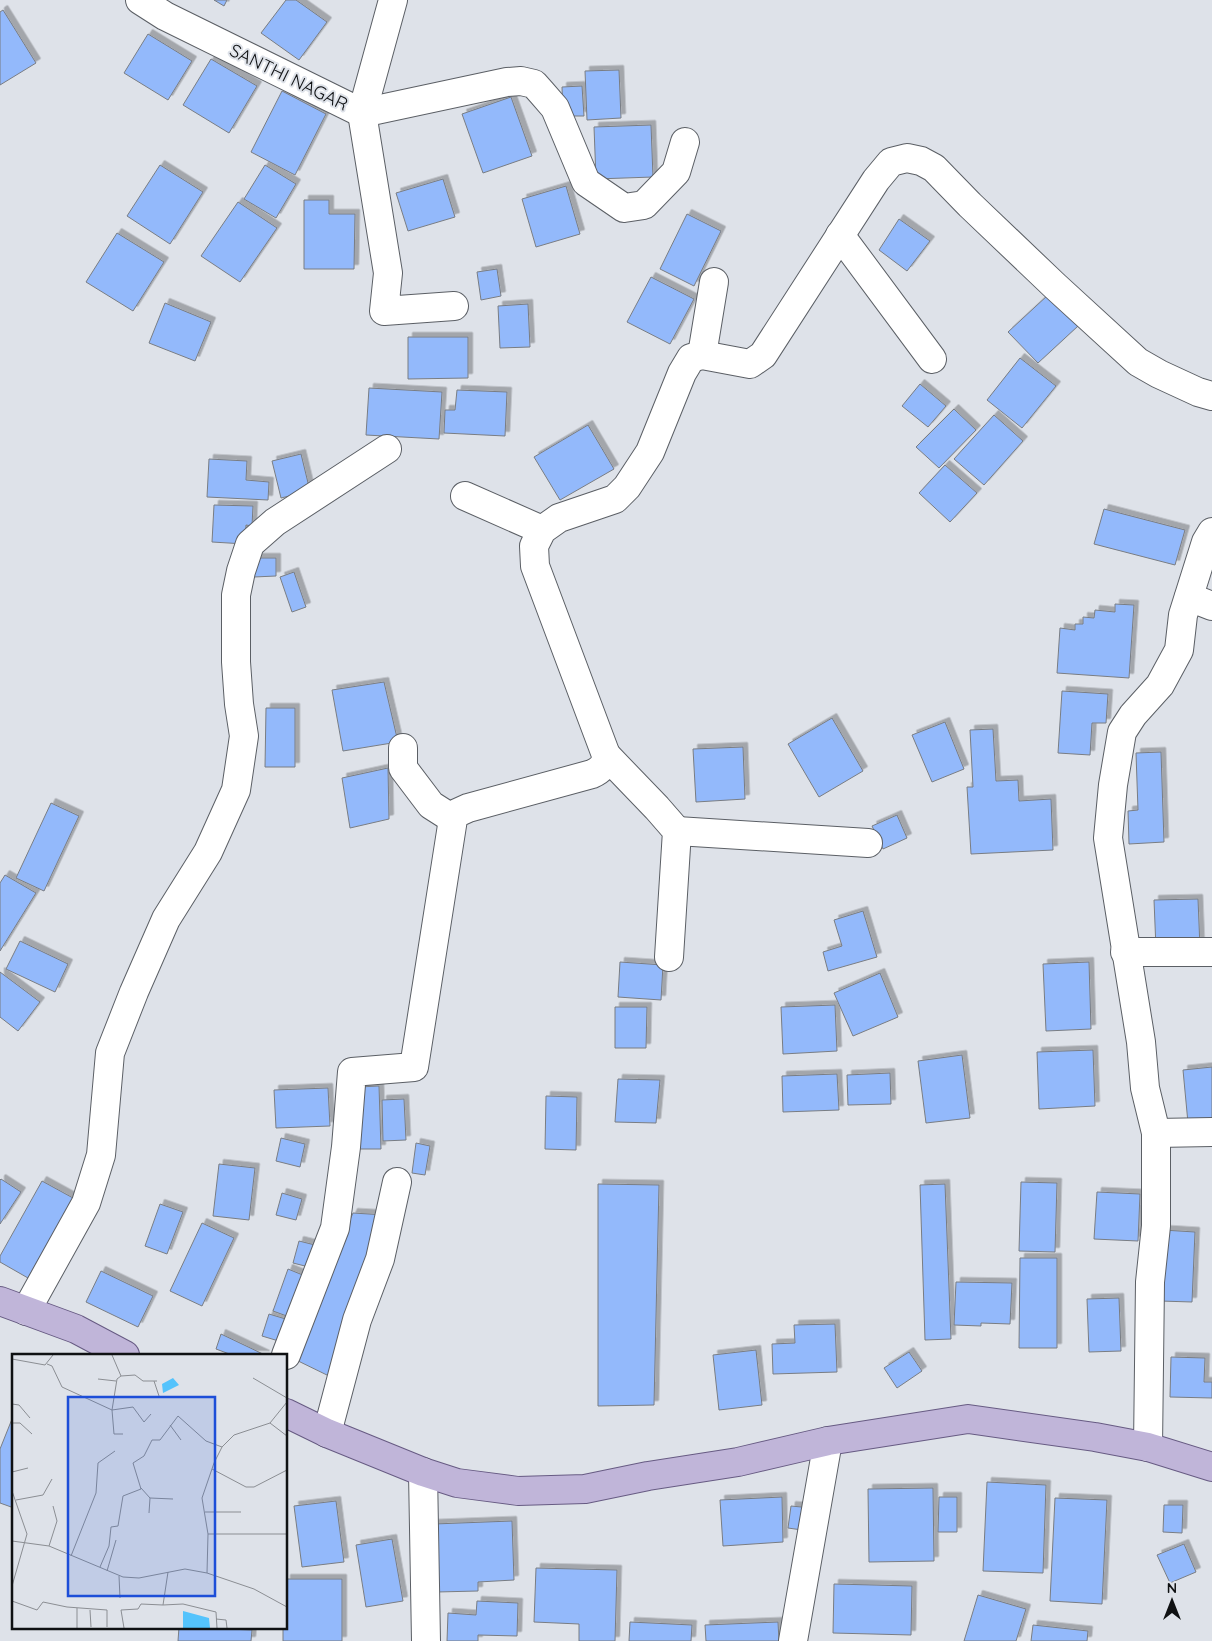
<svg xmlns="http://www.w3.org/2000/svg" width="1212" height="1641" viewBox="0 0 1212 1641" font-family="Quicksand,sans-serif">
<style>
.building{fill:#93b9fb;stroke:#797d83;filter:url(#shadow)}
.lines{fill:none;stroke-linecap:round;stroke-linejoin:round}
.minor-casing{stroke:#5b5f65;stroke-width:30}
.major-casing{stroke:#675b83;stroke-width:30}
.minor{stroke:#fff;stroke-width:28}
.major{stroke:#c0b5d9;stroke-width:28}
.labels{text-anchor:middle;dominant-baseline:central;stroke-width:4;stroke-linejoin:round;paint-order:stroke}
.street-label{font-size:18px;fill:#0f1113;stroke:#dee2e9}
.inset-road{fill:none;stroke:#8b8e93;stroke-width:1}
.view{fill:#1d4ed8;fill-opacity:0.15;stroke:#1d4ed8;stroke-width:2.5}
.inset-edge{fill:none;stroke:#0f1113;stroke-width:2.5}
</style>
<defs>
<filter id="shadow"><feDropShadow dx="4.5" dy="-4.5" stdDeviation="0" flood-color="#0004"/></filter>
</defs>
<rect width="100%" height="100%" fill="#dee2e9"/>
<g class="building">
<path d="M214,0h13l-3,6z"/>
<path d="M286,0h10l31,22 -28,38 -38,-27z"/>
<path d="M3,10l33,53 -36,22v-73z"/>
<path d="M148,34l44,27 -24,39 -44,-27z"/>
<path d="M211,59l46,27 -28,47 -46,-28z"/>
<path d="M619,70l2,48 -34,2 -2,-49z"/>
<path d="M582,86l2,30h-21l-1,-29z"/>
<path d="M282,91l44,23 -31,61 -44,-23z"/>
<path d="M511,97l21,59 -49,17 -21,-59z"/>
<path d="M651,125l2,52 -57,2 -2,-52z"/>
<path d="M160,165l43,27 -33,52 -43,-28z"/>
<path d="M265,165l31,19 -20,34 -32,-19z"/>
<path d="M443,179l12,38 -47,14 -12,-38z"/>
<path d="M566,186l14,48 -44,13 -14,-48z"/>
<path d="M304,200h25v14h26l-1,55h-50z"/>
<path d="M238,202l39,26 -37,54 -39,-26z"/>
<path d="M687,214l34,17 -27,55 -34,-17z"/>
<path d="M899,219l31,22 -23,30 -28,-21z"/>
<path d="M117,233l47,29 -31,49 -47,-29z"/>
<path d="M497,269l4,27 -20,4 -4,-28z"/>
<path d="M651,277l43,22 -24,45 -43,-22z"/>
<path d="M1048,295l30,31 -40,37 -30,-31z"/>
<path d="M165,303l46,19 -16,39 -46,-18z"/>
<path d="M528,304l2,43 -30,1 -2,-42z"/>
<path d="M408,337h60v41l-60,1z"/>
<path d="M1020,358l36,28 -34,42 -35,-28z"/>
<path d="M920,384l26,22 -18,21 -26,-21z"/>
<path d="M369,388l73,4 -3,47 -73,-4z"/>
<path d="M457,390l50,2 -2,44 -61,-3 1,-23h10z"/>
<path d="M954,409l22,21 -37,38 -23,-21z"/>
<path d="M994,415l29,26 -39,44 -30,-26z"/>
<path d="M588,425l26,44 -54,31 -26,-43z"/>
<path d="M301,454l9,37 -29,7 -9,-37z"/>
<path d="M209,459l38,2 -1,19 23,2 -1,18 -61,-3z"/>
<path d="M945,465l32,28 -27,29 -31,-29z"/>
<path d="M214,505l39,1 -1,20 -6,-1 -1,19 -33,-2z"/>
<path d="M1104,509l81,21 -10,35 -81,-21z"/>
<path d="M254,558h22v18l-22,1z"/>
<path d="M294,572l12,35 -14,5 -12,-35z"/>
<path d="M1115,604l19,1 -5,73 -72,-5 3,-45 15,2v-6h8v-7l11,1 1,-8 20,2z"/>
<path d="M384,682l14,60 -55,9 -11,-61z"/>
<path d="M1062,691l46,3 -2,29h-14l-2,32 -32,-2z"/>
<path d="M266,708h29v59h-30z"/>
<path d="M832,718l31,53 -44,26 -31,-53z"/>
<path d="M945,722l19,47 -32,13 -20,-47z"/>
<path d="M993,729l3,52 22,-1 1,21 32,-2 2,51 -82,4 -4,-67h6l-3,-57z"/>
<path d="M743,747l2,52 -49,3 -3,-53z"/>
<path d="M1161,752l3,90 -35,2 -1,-33 10,-1 -2,-57z"/>
<path d="M388,768l1,51 -39,9 -8,-50z"/>
<path d="M51,803l28,13 -35,75 -28,-13z"/>
<path d="M897,815l10,23 -24,11 -11,-23z"/>
<path d="M5,875l31,18 -36,58v-68z"/>
<path d="M1198,899l2,49 -44,1 -2,-49z"/>
<path d="M863,911l14,46 -49,14 -5,-19 19,-6 -8,-26z"/>
<path d="M20,941l48,23 -13,28 -49,-23z"/>
<path d="M620,962l43,3 -2,35 -43,-3z"/>
<path d="M1089,962l2,67 -45,2 -3,-67z"/>
<path d="M0,972l40,30 -22,29 -18,-14z"/>
<path d="M880,973l18,44 -45,19 -19,-43z"/>
<path d="M835,1005l2,46 -54,3 -2,-47z"/>
<path d="M615,1007h32l-1,41h-31z"/>
<path d="M1093,1050l2,56 -56,3 -2,-57z"/>
<path d="M962,1055l8,63 -44,5 -8,-62z"/>
<path d="M1212,1067v54l-24,2 -5,-53z"/>
<path d="M890,1073l1,31 -43,1 -1,-30z"/>
<path d="M837,1074l2,36 -56,2 -1,-36z"/>
<path d="M618,1079l42,1 -4,43 -41,-1z"/>
<path d="M379,1086l2,63h-21l-2,-62z"/>
<path d="M328,1088l2,38 -54,2 -2,-38z"/>
<path d="M546,1096l31,1 -1,53 -31,-1z"/>
<path d="M404,1099l2,41 -23,1 -1,-41z"/>
<path d="M281,1138l24,6 -5,23 -24,-6z"/>
<path d="M416,1143l14,3 -5,29 -13,-2z"/>
<path d="M219,1164l36,4 -6,52 -36,-4z"/>
<path d="M1,1179l20,13 -21,32v-44z"/>
<path d="M42,1181l31,17 -45,80 -28,-16v-6z"/>
<path d="M1021,1182l36,1 -2,69 -36,-1z"/>
<path d="M598,1184l61,1 -5,220 -56,1z"/>
<path d="M945,1184l6,155 -26,1 -5,-155z"/>
<path d="M1097,1192l43,2 -2,47 -44,-2z"/>
<path d="M282,1193l20,6 -6,21 -20,-5z"/>
<path d="M160,1204l23,8 -16,42 -22,-8z"/>
<path d="M353,1213l32,2 -54,162 -41,-20z"/>
<path d="M202,1223l32,15 -32,68 -32,-15z"/>
<path d="M1163,1230l32,2 -3,70 -32,-1z"/>
<path d="M299,1241l24,6 -6,22 -24,-6z"/>
<path d="M1020,1258h37v90h-38z"/>
<path d="M288,1269l22,9 -15,41 -22,-8z"/>
<path d="M101,1271l52,25 -15,31 -52,-25z"/>
<path d="M956,1282l56,1 -2,41 -29,-1v3l-27,-1z"/>
<path d="M1119,1298l2,53 -32,1 -2,-53z"/>
<path d="M269,1314l20,6 -7,22 -20,-6z"/>
<path d="M835,1324l2,48 -64,2 -1,-30 23,-1 -1,-18z"/>
<path d="M221,1334l44,21h-33l-16,-6z"/>
<path d="M756,1350l6,55 -43,5 -6,-55z"/>
<path d="M909,1352l13,19 -25,17 -13,-20z"/>
<path d="M1171,1357l34,1 -1,24h8v16l-42,-1z"/>
<path d="M14,1414v94l-14,-5v-54z"/>
<path d="M987,1482l59,3 -3,88 -60,-2z"/>
<path d="M933,1488l1,73 -65,1 -1,-73z"/>
<path d="M782,1497l1,45 -60,4 -3,-46z"/>
<path d="M939,1497h18v35h-19z"/>
<path d="M1055,1498l52,2 -5,104 -52,-3z"/>
<path d="M336,1501l8,61 -42,5 -8,-61z"/>
<path d="M1164,1505h19l-1,28 -19,-1z"/>
<path d="M791,1506l21,2 -3,23 -21,-3z"/>
<path d="M512,1521l2,59 -36,2v9l-41,1 -3,-68z"/>
<path d="M392,1539l11,62 -37,6 -10,-62z"/>
<path d="M1184,1544l12,28 -26,11 -13,-28z"/>
<path d="M536,1568l81,2 -2,71h-36v-17l-45,-2z"/>
<path d="M286,1579h56v62h-59v-14h3z"/>
<path d="M834,1584l78,2 -1,49 -78,-2z"/>
<path d="M978,1595l48,14 -10,32h-52z"/>
<path d="M477,1601l41,2 -1,33 -39,-1v6h-31l1,-28 28,2z"/>
<path d="M630,1622l62,3 -1,16h-62z"/>
<path d="M778,1622l1,19h-73l-1,-16z"/>
<path d="M1033,1625l55,6 -1,10h-56z"/>
<path d="M179,1627l73,3 -1,11h-73z"/>
</g>
<g class="lines">
<defs>
<g id="minor">
<path d="M140,0l25,16 197,97 31,-113"/>
<path d="M840,235l92,124"/>
<path d="M454,306l-70,5 4,-38 -26,-160 145,-31 14,-1 13,3 8,9 13,15 31,74 38,26 20,-3 32,-33 9,-30"/>
<path d="M702,355l12,-73"/>
<path d="M465,496l77,34"/>
<path d="M1189,597l23,9"/>
<path d="M403,748v20l28,37 22,14"/>
<path d="M606,755l51,53 20,23 -8,126"/>
<path d="M677,831l191,12"/>
<path d="M1125,952h87"/>
<path d="M1156,1133l56,-1"/>
<path d="M26,1311l60,-108 15,-48 9,-102 24,-61 32,-73 42,-67 28,-62 8,-54 -5,-32 -3,-42v-67l5,-24 9,-27 25,-22 112,-73"/>
<path d="M286,1355l49,-127 11,-81 6,-75 62,-5 39,-248 4,-6 11,-5 124,-34c9,-4 14,-9 14,-19l-71,-189 -1,-20 8,-16 17,-12 56,-19 12,-12 23,-35 32,-79 9,-15 11,-3 48,9 13,-9 113,-175 15,-18 16,-4 14,3 13,7 36,37 85,81 83,76 21,12 39,18 14,4"/>
<path d="M327,1433l30,-113 23,-61 17,-77"/>
<path d="M1148,1447l2,-165 6,-56v-93l-11,-45 -4,-46 -33,-204 5,-53 9,-53 11,-17 27,-30 19,-35 4,-35 23,-73 6,-10"/>
<path d="M423,1472l3,169"/>
<path d="M793,1641l35,-200"/>
</g>
<g id="major">
<path d="M0,1301l76,28 49,26"/>
<path d="M286,1413l41,20 96,39 34,11 61,8 67,-2 63,-13 90,-14 90,-21 140,-22 127,18 53,10 64,20"/>
</g>
</defs>
<use href="#minor" class="minor-casing"/>
<use href="#major" class="major-casing"/>
<use href="#minor" class="minor"/>
<use href="#major" class="major"/>
</g>
<g class="labels">
<g class="street-label">
<text transform="translate(289 77) rotate(26)">SANTHI NAGAR</text>
</g>
</g>
<g transform="translate(12 1354)">
<rect width="275" height="275" fill="#dee2e9"/>
<path d="M161,24l6,7 -16,8 -1,-9zM171,257l26,7 1,10h-27z" fill="#54c3fc"/>
<path class="inset-road" d="M100,1l9,21M0,5l33,6 8,-10M35,10l5,2 10,21 50,23 5,-31 4,-3M109,22l14,-1 8,6h14M241,24l34,20M86,25l18,2M142,27l5,15M0,50l7,1 11,13M0,69h8l12,11M258,69l17,13M158,71l11,15M111,80h-9l-2,-24 21,-3 11,15 7,-8M200,115l34,18h8l33,-17M0,118l16,-4M129,134l9,10 -1,15M0,137l15,43 -15,52M138,144l23,1M4,146l27,-5 9,-16M193,158h36M196,180h79M0,187l37,5 74,31 16,1 46,-9 22,4 47,16 33,18M37,192l8,-25 -4,-15M59,202l25,-63 2,-30 17,-12M88,213l9,-21 2,-19 7,-1 5,-30 18,-7 -8,-26 11,-7 8,-16h8l18,-24 28,25 16,6M95,217l9,-31M156,218l-5,33 20,-1 33,8 1,16M195,219l1,-39 -6,-36 12,-35 8,-16 12,-12 36,-12 17,-21M107,222l1,22M0,247l25,9 6,-8 24,5 40,3v17M78,256l1,17M204,265l10,1 1,8M65,274v-20M112,274l-3,-18 17,-1 3,-5 22,1"/>
<path class="view" d="M56,43h147v199h-147z"/>
<rect width="275" height="275" class="inset-edge"/>
</g>
<g transform="translate(1172 1601)" stroke="#dee2e9" stroke-width="4" paint-order="stroke">
<path d="M0-4L9 19L0 12L-9 19Z" fill="#0f1113"/>
<text y="-8" font-size="14" font-weight="bold" text-anchor="middle" fill="#0f1113">N</text>
</g>
</svg>
